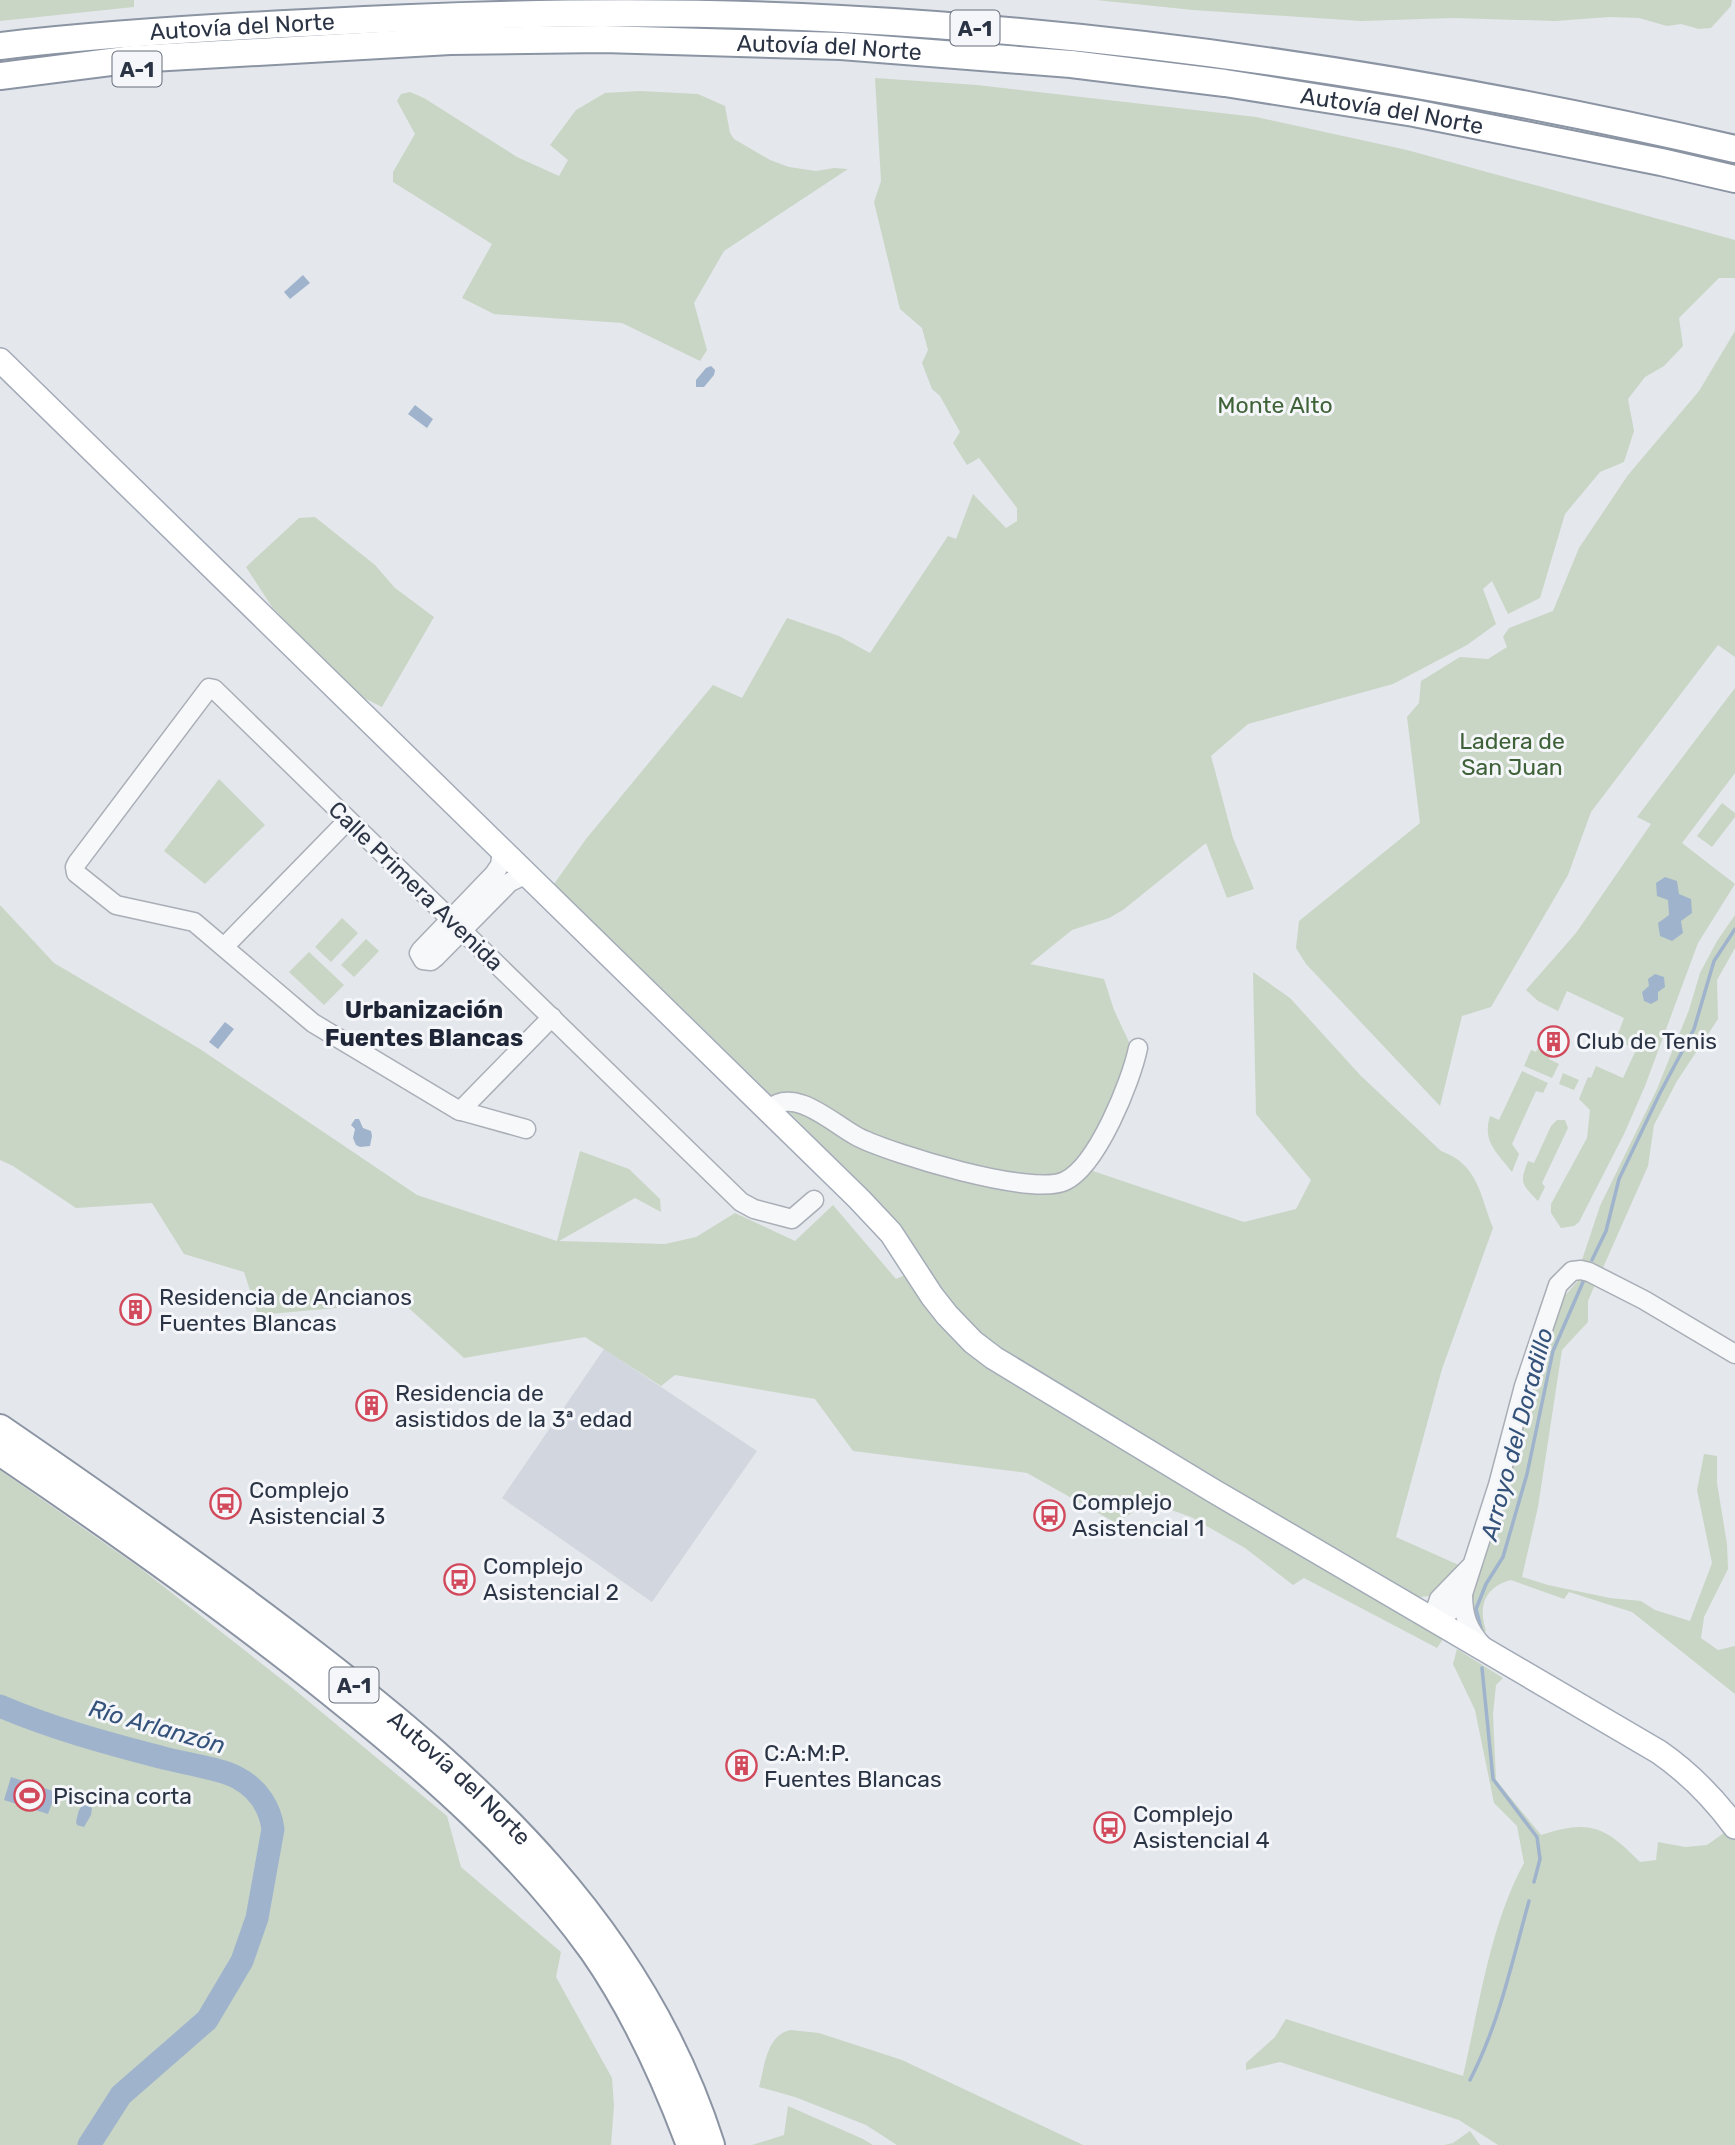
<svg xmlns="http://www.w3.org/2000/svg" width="1735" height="2145" viewBox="0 0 1735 2145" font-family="Rubik,sans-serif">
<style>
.built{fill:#d2d6de}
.green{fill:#c9d6c5}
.water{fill:#9fb4cc}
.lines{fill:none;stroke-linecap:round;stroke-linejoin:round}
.stream{stroke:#9fb4cc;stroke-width:3.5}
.river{stroke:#9fb4cc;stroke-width:23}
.minor-casing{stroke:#a9aeb7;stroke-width:21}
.major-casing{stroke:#a3abb8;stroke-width:26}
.highway-casing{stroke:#8b94a3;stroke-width:30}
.minor{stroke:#f7f8fa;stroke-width:18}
.major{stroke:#fff;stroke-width:23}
.highway{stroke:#fff;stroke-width:26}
.labels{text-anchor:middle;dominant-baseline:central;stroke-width:6;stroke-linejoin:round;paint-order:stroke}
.shield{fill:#f4f6f9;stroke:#676e7b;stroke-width:2}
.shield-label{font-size:21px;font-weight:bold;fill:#2b3445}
.street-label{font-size:23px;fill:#2b3445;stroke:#f4f6f9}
.park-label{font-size:23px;fill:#3f6138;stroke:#f4f6f9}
.poi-label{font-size:23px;fill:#2b3445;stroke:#f4f6f9;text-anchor:start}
.neighbourhood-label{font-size:24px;font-weight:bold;fill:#1d2536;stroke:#f4f6f9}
.water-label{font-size:24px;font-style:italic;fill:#34527a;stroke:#f4f6f9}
</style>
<rect width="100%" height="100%" fill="#e4e7ec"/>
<path class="built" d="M604,1349l153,102 -105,151 -150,-104z"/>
<g class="green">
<path d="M0,0h134v7l-134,14z"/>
<path d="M1096,0h636l-1,6 -20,22 -12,1 -18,-5 -14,2 -28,-8 -30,-1 -54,4 -101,-3 -93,3 -168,-11z"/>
<path d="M875,78l102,7 279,32 151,33 328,90v38h-16l-40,40 4,28 -19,20 -19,11 -17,22 6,32 -10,31 -24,10 -35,42 -25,84 -32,16 -16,-33 -9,8 13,35 -29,21 -74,39 -145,40 -37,32 22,82 21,51 -27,9 -21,-55 -83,67 -14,8 -37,12 -42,34 74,15 10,31 22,47 -49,112 157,53 52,-13 15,-29 -55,-66 -3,-142 37,26 71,78 80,75c37,13 39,44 52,77l-51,141 -46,168 65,29 -29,30 -14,1 -201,-114 -9,18 235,138 -6,9 -133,-70 -11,7 -48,-37 -54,-31 -42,-15 -33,21 -89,-50 -174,-22 -38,-52 -140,-24 -14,11 -76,-49 -121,21 -62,-56 -144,13 -14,-43 -60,-18 -32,-51 -76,5 -63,-42 -13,-6v-255l54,58 146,86 217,146 140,46 23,-90 49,18 31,30 1,13 -26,-14 -76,43 106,3 31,-7 39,-24 60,28 38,-36 63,74 30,-13 -24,-38 -105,-108 -243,-236 32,-45 127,-154 29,13 45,-80 52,18 31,17 78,-117 8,3 17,-45 33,34 11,-7v-13l-38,-50 -12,7 -14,-22 7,-11 -20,-36 -8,-7 -10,-26 6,-13 -6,-22 -22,-19 -26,-107 7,-21z"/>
<path d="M640,91l58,3 27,12 5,27 4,6 36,21 19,7 27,4 18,-3 14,1 -124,82 -30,52 13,47 -7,11 -78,-38 -128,-9 -32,-16 30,-54 -99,-62v-10l22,-38 -18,-33 4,-7 9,-2 14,6 93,59 42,19 9,-16 -18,-15 26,-35 29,-17z"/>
<path d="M1735,331v326l-17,-12 -127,167 -23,63 -77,132 -29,9 -22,90 -134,-142 -10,-16 3,-27 121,-98 -13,-106 12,-14 2,-22 39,-24 28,2 19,-12 -4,-10 6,-9 44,-17 26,-63 49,-73 71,-84z"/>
<path d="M315,517l60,48 20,23 39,29 -52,90 -18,-9 -30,-27 -62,-64 -26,-40 53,-49z"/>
<path d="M1735,688v85l-53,70 53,41 -37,59 -53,143 -21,48 -45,88 -5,4 -13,2 -10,-15v-9l36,-66 3,-28 -11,-11 9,-22 3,1 5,-12 27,12 13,-28 -20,-11 8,-21 -57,-27 -9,20 -20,-10 -12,-11 50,-57 75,-109 -14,-7z"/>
<path d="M219,779l46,46 -60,59 -41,-33z"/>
<path d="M1722,803l13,10v4l-23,30 -15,-11z"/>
<path d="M1735,915v33l-18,32 1,39 -41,62 -23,44 -6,41 -46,104 -20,-10 18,-54 57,-117 32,-79 11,-37 17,-32z"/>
<path d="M342,918l16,15 -27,29 -16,-15z"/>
<path d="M366,939l13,12 -25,26 -13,-12z"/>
<path d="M309,952l35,33 -20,20 -35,-33z"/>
<path d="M1539,1046l13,6 -3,7 10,5 -7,14 -28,-12 7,-16 5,2z"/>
<path d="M1522,1071l26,12 -5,10 -7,-2 -24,53 7,10 -7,18c-15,-20 -30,-30 -22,-56l9,4z"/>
<path d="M1563,1073l16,7 -5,10 -15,-6z"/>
<path d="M1557,1120h8l3,8 -26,55 3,4 -7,14c-16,-17 -19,-17 -10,-40l6,2 17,-37z"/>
<path d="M1581,1277l15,5 -8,19v21l-26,28 -24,157 -16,70 26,8 62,13 31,3 14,9 35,11 22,-58 -15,-73 7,-36 13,2v27l10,61 1,25 -24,48 -3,21 17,12 17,-4v48l-103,-82 -63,-20 -5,7 -53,-19c-27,7 -33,27 -25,51l-2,1 -12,-21v-15l34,-114 22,-84 35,-100z"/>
<path d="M0,1470l140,98 150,118 157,130 14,51 100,85 -5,25 56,101 2,28 -3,39h-611z"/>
<path d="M1457,1649l46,29 -7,7 -3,29 3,66 45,55c48,-16 64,-9 99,27l16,-2 2,-18 27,5 22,-2 28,-20v320h-237l-39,-25 -179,-58 -34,8v-7l29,-26 11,-18 177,57c16,-69 27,-151 61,-213l-7,-37 -23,-23 -19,-93 -22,-46z"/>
<path d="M790,2030l29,3 83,27 181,85h-186l-31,-20 -71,-28 -36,-10c6,-21 7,-51 31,-57z"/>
<path d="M788,2106l75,33 10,6h-121l32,-10z"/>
<path d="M1470,2131l10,14h-36l9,-2z"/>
</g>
<g class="water">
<path d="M303,275l7,8 -20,16 -6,-7z"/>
<path d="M711,366l4,4 -1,5 -10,12h-8v-7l10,-12z"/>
<path d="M415,405l18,14 -6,9 -19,-14z"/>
<path d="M1665,877l12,4 2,13 12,5 1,14 -11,8 2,12 -11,8 -12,-5 -2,-13 11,-8 -1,-15 -11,-4 -1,-13z"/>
<path d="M1655,974l9,3 1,10 -7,5v8l-7,4 -7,-3 -2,-9 7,-6 -1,-7z"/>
<path d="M225,1022l9,7 -16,20 -9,-7z"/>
<path d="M355,1119h4l4,9 8,3 1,5 -2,10 -10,1 -4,-2 -3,-7 2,-9 -4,-4z"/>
<path d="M11,1777l45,15 -8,22 -44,-14z"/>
<path d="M87,1804l5,4 -1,7 -7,12 -7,-2 -1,-3c2,-7 2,-17 11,-18z"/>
</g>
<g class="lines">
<g class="stream">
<path d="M1592,1260l14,-29 13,-52 41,-86 34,-64 20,-68 21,-32"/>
<path d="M1482,1632l-6,-23 10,-25 17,-27 24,-83 26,-123 30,-69"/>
<path d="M1482,1668l11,111 44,58 3,22 -6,23"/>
<path d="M1470,2080c29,-56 42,-118 59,-179"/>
</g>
<path class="river" d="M0,1706c51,22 106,37 160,51 21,6 60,11 78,21 20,11 32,29 35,51l-16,89 -15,43 -35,59 -86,75 -32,50"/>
<defs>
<g id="minor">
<path d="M502,850l-2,15 -6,9 -73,76 -2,3 4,7 8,1 5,-4 74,-75 17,-8"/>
<path d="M224,947l124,-127"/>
<path d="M769,1109c26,-23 64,15 89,28 34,17 174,60 207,44 32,-15 66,-99 73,-133"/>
<path d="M460,1111l92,-94"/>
<path d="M526,1129l-68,-19 -145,-87 -119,-101 -78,-17 -40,-32 -1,-6 2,-4 132,-175 5,1 527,513 13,7 38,10 22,-19"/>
<path d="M1463,1594c0,22 5,36 20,52"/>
<path d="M1429,1616c18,-1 27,-5 34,-22l35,-109 26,-99 34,-101 14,-14 9,-1 8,2 55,28 91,54"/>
<path d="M1440,1622l-5,-11 4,-12 31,-32"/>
</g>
<path id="major" d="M0,360l859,839 32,34 41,63 15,19 26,27 21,16 218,132 447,262c30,21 54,45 76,75"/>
<g id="highway">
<path id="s1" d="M0,46c102,-12 204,-18 306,-23 178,-10 357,-14 535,-4 301,16 600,62 894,130"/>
<path id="s2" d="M0,76l134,-17 316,-18 153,-2 238,7 230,18 154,19 189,30 247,49 74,17"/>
<path id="s3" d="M0,1428c105,72 208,144 309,222 174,134 333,278 402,495"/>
<path d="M0,1452c114,77 227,157 334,243 95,76 188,157 259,256 41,59 72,127 97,194"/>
</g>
</defs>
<use href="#minor" class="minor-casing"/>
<use href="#major" class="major-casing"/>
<use href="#highway" class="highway-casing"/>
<use href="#minor" class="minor"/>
<use href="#major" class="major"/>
<use href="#highway" class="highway"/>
</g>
<defs>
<symbol id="building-ring" viewBox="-11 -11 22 22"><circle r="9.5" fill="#f4f6f9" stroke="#d1495b" stroke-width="1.5"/><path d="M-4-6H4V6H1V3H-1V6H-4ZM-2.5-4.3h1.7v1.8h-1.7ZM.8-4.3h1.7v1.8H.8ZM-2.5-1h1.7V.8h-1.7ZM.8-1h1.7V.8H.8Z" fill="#d1495b"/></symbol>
<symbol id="bus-ring" viewBox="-11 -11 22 22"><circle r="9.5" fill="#f4f6f9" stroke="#d1495b" stroke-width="1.5"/><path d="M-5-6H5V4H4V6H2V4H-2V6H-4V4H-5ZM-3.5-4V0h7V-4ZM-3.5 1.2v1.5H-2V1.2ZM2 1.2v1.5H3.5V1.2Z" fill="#d1495b"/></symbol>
<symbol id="stadium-ring" viewBox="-11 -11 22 22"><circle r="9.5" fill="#f4f6f9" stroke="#d1495b" stroke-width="1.5"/><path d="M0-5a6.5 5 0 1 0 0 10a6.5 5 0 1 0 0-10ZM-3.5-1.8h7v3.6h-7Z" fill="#d1495b"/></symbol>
</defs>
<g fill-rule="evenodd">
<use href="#building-ring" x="1536" y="1024" width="35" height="35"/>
<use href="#building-ring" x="118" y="1292" width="35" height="35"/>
<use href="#building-ring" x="354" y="1388" width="35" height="35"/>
<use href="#bus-ring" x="208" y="1486" width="35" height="35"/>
<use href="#bus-ring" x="1032" y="1498" width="35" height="35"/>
<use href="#bus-ring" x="442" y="1562" width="35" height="35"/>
<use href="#building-ring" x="724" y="1748" width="35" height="35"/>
<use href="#stadium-ring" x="12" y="1778" width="35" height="35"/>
<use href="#bus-ring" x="1092" y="1810" width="35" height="35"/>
</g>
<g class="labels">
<g class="shield">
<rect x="950.5" y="10.5" width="49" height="35" rx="5"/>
<rect x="112.5" y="51.5" width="49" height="35" rx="5"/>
<rect x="329.5" y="1667.5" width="49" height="35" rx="5"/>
</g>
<g class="shield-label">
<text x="975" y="28">A-1</text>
<text x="137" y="69">A-1</text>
<text x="354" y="1685">A-1</text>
</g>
<g class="street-label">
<text stroke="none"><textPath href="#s1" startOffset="243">Autovía del Norte</textPath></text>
<text stroke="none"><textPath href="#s2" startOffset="831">Autovía del Norte</textPath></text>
<text stroke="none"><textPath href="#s2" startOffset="1398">Autovía del Norte</textPath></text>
<text transform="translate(416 886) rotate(44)">Calle Primera Avenida</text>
<text stroke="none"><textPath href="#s3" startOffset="578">Autovía del Norte</textPath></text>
</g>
<g class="park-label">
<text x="1275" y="405">Monte Alto</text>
<text x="1512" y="741">Ladera de<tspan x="1512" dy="26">San Juan</tspan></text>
</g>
<g class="poi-label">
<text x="1576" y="1041">Club de Tenis</text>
<text x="159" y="1297">Residencia de Ancianos<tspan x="159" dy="26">Fuentes Blancas</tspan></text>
<text x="395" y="1393">Residencia de<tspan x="395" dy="26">asistidos de la 3ª edad</tspan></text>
<text x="249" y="1490">Complejo<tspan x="249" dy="26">Asistencial 3</tspan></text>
<text x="1072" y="1502">Complejo<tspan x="1072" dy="26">Asistencial 1</tspan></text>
<text x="483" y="1566">Complejo<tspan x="483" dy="26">Asistencial 2</tspan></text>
<text x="764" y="1753">C:A:M:P.<tspan x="764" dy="26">Fuentes Blancas</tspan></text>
<text x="53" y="1796">Piscina corta</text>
<text x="1133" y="1814">Complejo<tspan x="1133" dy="26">Asistencial 4</tspan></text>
</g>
<g class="neighbourhood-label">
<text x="424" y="1010">Urbanización<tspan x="424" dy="28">Fuentes Blancas</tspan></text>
</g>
<g class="water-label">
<text transform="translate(1517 1434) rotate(-75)">Arroyo del Doradillo</text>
<text transform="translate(157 1727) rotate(16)">Río Arlanzón</text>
</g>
</g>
</svg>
